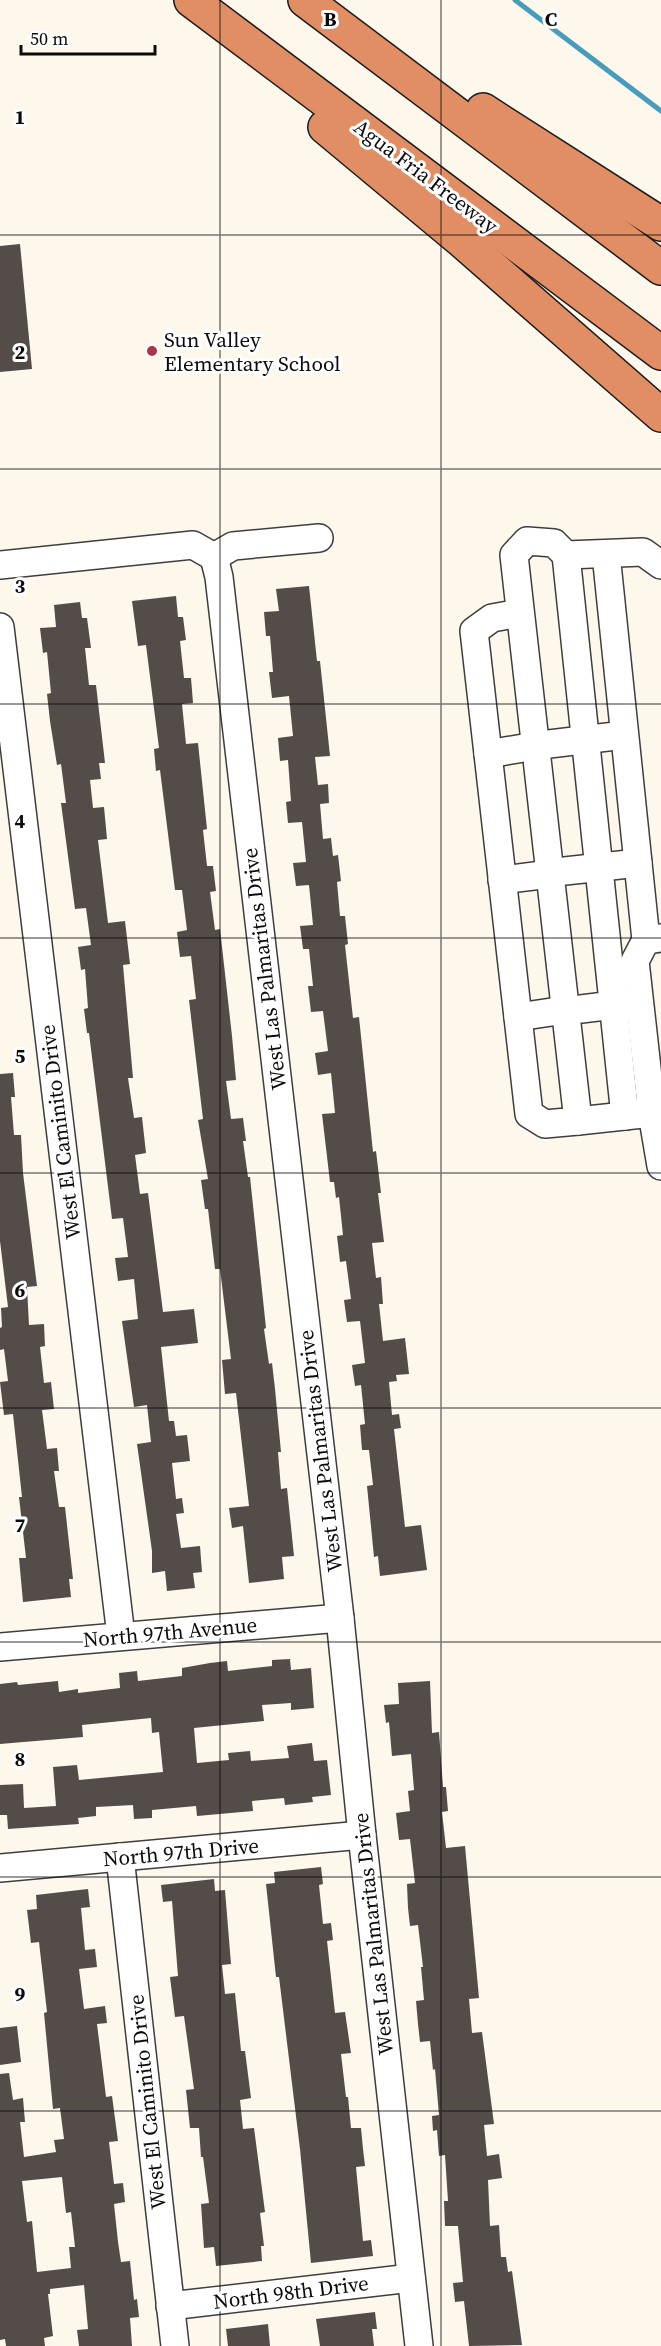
<svg xmlns="http://www.w3.org/2000/svg" width="661" height="2346" viewBox="0 0 661 2346" font-family="'Source Serif 4',serif">
<style>
.lines{fill:none;stroke-linecap:round;stroke-linejoin:round}
.stream{stroke:#479cbc;stroke-width:5}
.building{fill:#534c49;fill-rule:evenodd}
.minor-casing{stroke:#3e3e3e;stroke-width:30}
.highway-casing{stroke:#1c1c1c;stroke-width:36}
.minor{stroke:#fff;stroke-width:27}
.highway{stroke:#e28e65;stroke-width:33}
.grid{fill:none;stroke:#0b0b0b;stroke-width:1.5;stroke-opacity:0.55}
.poi-dot{fill:#aa3549;stroke:#fff;stroke-width:2}
.labels{text-anchor:middle;dominant-baseline:central;stroke-width:6;stroke-linejoin:round;paint-order:stroke}
.street-label{font-size:21px;fill:#0b0b0b;stroke:#fff}
.poi-label{font-size:21px;fill:#0b0b0b;stroke:#fff;text-anchor:start}
.grid-label{font-size:20px;text-anchor:middle;font-weight:bold;fill:#0b0b0b;stroke:#fff;stroke-width:6;stroke-linejoin:round;paint-order:stroke}
</style>
<rect width="100%" height="100%" fill="#fdf7ec"/>
<g class="lines">
<path class="stream" d="M515,0l146,111"/>
</g>
<g class="building">
<path d="M20,244l12,125 -32,3v-126z"/>
<path d="M309,586l8,75h3l10,95 -15,1 3,28 10,-1 1,19 -9,1 3,35 8,-1 2,18 5,-1 3,26 -4,1 3,34h5l3,28 -3,1 8,73 6,-1 14,135 3,-1 5,42h-3l6,49 -12,1 4,35 5,-1 2,27h-4l4,37 22,-3 4,36 -13,1 1,6 -8,1 3,33 7,-1 2,14 -7,1 11,98 16,-2 6,45 -47,6 -2,-20 -4,1 -7,-71 6,-1 -4,-35h-7l-2,-25 5,-1 -4,-39 -6,1 -3,-21 13,-2 -5,-42 -13,1 -3,-22 7,-1 -5,-38 -6,1 -3,-26 6,-1 -4,-38 -3,1 -2,-16h-4l-8,-68 13,-1 -4,-40 -13,2 -3,-22 13,-2 -5,-40 -12,1 -3,-26h5l-4,-37h-6l-3,-23 13,-1 -4,-40 -13,1 -3,-23 13,-1 -4,-40 -14,1 -2,-21 5,-1 -3,-41 -8,1 -2,-23 15,-2 -4,-40 -17,2 -3,-26h4l-3,-36h-4l-2,-24 15,-1 -3,-22z"/>
<path d="M176,596l2,21h5l3,23 -6,1 4,37h7l2,25 -11,1 4,40 12,-1 9,86 -4,1 4,36h6l3,25 -6,1 5,38 5,-1 12,107 4,44 -10,1 5,38 12,-1 3,23h-3l5,36h2l16,151 -2,1 5,35 3,-1 3,26 6,63h-3l3,37 6,-1 7,68 -12,1 2,22 -35,4 -6,-57 -11,2 -3,-20 20,-2 -13,-113 -11,1 -3,-34 9,-1 -11,-90h-5l-7,-60h-3l-4,-29 7,-1 -10,-59 5,-1 -14,-119 7,-1 -5,-43 -11,1 -3,-25 10,-2 -5,-40h-7l-15,-120 -4,1 -2,-22 5,-1 -13,-103 -8,1 -6,-45z"/>
<path d="M80,602l2,16h5l4,30h-6l4,37h7l9,78h-6l2,16 -11,1 3,28 11,-1 3,32 -9,1 10,83 17,-2 5,43 -7,1 10,113h-5l6,40 8,-1 4,36 -11,2 5,39 8,-1 15,119 31,-3 4,34 -37,4 8,74h5l2,15 11,-1 3,26 -18,2 4,36 6,-1 2,15 -8,1 5,34 19,-2 2,26 -9,1 2,15 -28,3 -2,-20 -13,2v-22l-15,-107 14,-2 -4,-37 -13,2 -12,-86 16,-2 -4,-40 -16,2 -3,-23 13,-1 -5,-39 -11,1 -23,-186h-2l-3,-24 4,-1 -3,-39 -4,1 -3,-23 13,-2 -5,-37 -11,1 -14,-106h5l-5,-39 -4,1 -7,-44 -3,-27 4,-1 -4,-41 -4,1 -3,-25 16,-1 -2,-22z"/>
<path d="M13,1073l2,24h-4l3,38h7l2,38 14,113 -10,1 2,38 15,-1 1,22 -5,1 4,36 7,-1 3,27 -12,1 5,39 10,-1 2,23h-5l5,36h6l8,72h-4l2,18 -48,5 -4,-44h7l-7,-61h3l-9,-83 -9,1 -4,-33 8,-1 -4,-32 -4,1v-22l2,-1 -1,-19 7,-1 -8,-66v-167z"/>
<path d="M290,1659l1,11 20,-2 3,40 -23,2v-7l-29,2 2,16 -70,7 3,35 32,-3 -1,-7 22,-2 1,10 38,-3 -2,-12 25,-3 2,18 13,-1 4,35 -19,2 1,5 -28,3 -1,-7 -32,3 1,10 -56,5 -1,-10 -44,4v8l-18,1 -1,-14 -37,2v9l-18,2 1,6 -71,5 -1,-14h-7v-30l23,-1 1,24 32,-2 -3,-39 24,-2 2,15 84,-8 -4,-40 -7,1 -1,-15 -69,7 1,12 -83,7v-60l17,-2 1,3 40,-4 1,11 19,-3v4l42,-5 -1,-15 18,-2 1,10 44,-5v-8l28,-5 17,-2 1,10 44,-5v-6z"/>
<path d="M430,1681l2,52 7,-1 4,55h3l2,24 -6,1 4,36 19,-2 14,152 -10,1 3,34 10,-1 12,92 -10,1 3,31 12,-2 3,24 -14,2 2,46 9,-1 2,32h5l2,15 4,-1 10,74 -53,1 -5,-45 -9,1 -2,-19 10,-1 -5,-56h-13l-1,-25h4l-3,-46 -6,1 -2,-26 -4,1 -1,-15 7,-1 -4,-46 -2,1 -3,-29 -10,1 -2,-18 -2,-23 8,-1 -3,-33h2l-5,-42 -8,1 -2,-18 -1,-24 8,-1 -5,-44 -11,1 -3,-27 14,-2 -2,-20 6,-1 -3,-36 -19,2 -3,-34 -3,1 -2,-18 15,-1 -1,-21z"/>
<path d="M321,1867l2,17 -4,1 4,39 8,-1 2,17 -6,1 8,72 10,-1 6,41 -10,1 5,43h2l3,31h10l2,21 2,17 -9,1 7,74 8,-1 2,16 -62,7 -11,-114 -21,-172h-3l-10,-93 9,-1 -1,-11z"/>
<path d="M214,1879l1,12 10,-1 6,74 -9,1 3,29 10,-1 6,58h4l6,47 -11,2 3,29 11,-1 11,84 -5,1 4,33h-3l1,15 -46,5 -2,-19 -10,1 -3,-44 8,-1 -6,-46h-2l-2,-29h-9l-4,-38 8,-1 -10,-73 -9,1 -5,-40 8,-1 -6,-75 -9,1 -2,-17z"/>
<path d="M88,1889l2,18 -9,1 4,42 10,-1 2,18 -18,2 5,40 21,-3 2,17 -10,1 9,73 6,-1 6,45 -9,1 5,42 9,-1 2,19 -11,2 4,38 3,20 9,-1 4,39 3,-1 2,18 -9,1 2,28h-53l-2,-16 11,-1 -4,-44 -34,4v5h-2l5,42 -9,2 1,8h-39l-1,-7 -5,1v-266l9,-1 4,27 10,-2 2,24h-5l4,35 32,-5 -2,-12 10,-1 -4,-31 -7,1 -9,-96 3,-1 -8,-70 -8,1 -4,-33 10,-1 -1,-14zM62,2177l4,36 5,-1 4,35h-6l2,21 -34,4 -5,-51 -5,1 -5,-41z"/>
<path d="M17,2026l4,36 -21,3v-37z"/>
<path d="M375,2312l2,17h-5l2,17h-54l-4,-27z"/>
<path d="M268,2324l2,22h-42l-2,-17z"/>
</g>
<g class="lines">
<defs>
<g id="minor">
<path d="M606,554l40,386"/>
<path d="M566,555l59,561"/>
<path d="M214,557l5,20 121,1041 22,217 57,511"/>
<path d="M214,557l19,-11 86,-8"/>
<path d="M0,565l193,-20 21,12"/>
<path d="M520,613l-28,5 -18,13 55,483 16,10 33,-3c-21,-188 -43,-377 -64,-566l13,-14 27,2 12,12 77,-3 18,13"/>
<path d="M0,627l121,1009"/>
<path d="M549,744l75,-9"/>
<path d="M488,754l47,-8"/>
<path d="M565,871l73,-8"/>
<path d="M502,880l48,-6"/>
<path d="M581,1009l49,-6"/>
<path d="M518,1017l47,-7"/>
<path d="M652,1113l9,53"/>
<path d="M578,1121l74,-8 -17,-152 11,-21 15,-2"/>
<path d="M0,1647l340,-29"/>
<path d="M120,1857l55,489"/>
<path d="M0,1868l362,-33"/>
<path d="M170,2306l241,-28"/>
</g>
<g id="highway">
<path d="M191,0l470,353"/>
<path d="M305,0l356,268"/>
<path d="M483,110l178,114"/>
<path d="M325,127l137,114 199,174"/>
</g>
</defs>
<use href="#minor" class="minor-casing"/>
<use href="#highway" class="highway-casing"/>
<use href="#minor" class="minor"/>
<use href="#highway" class="highway"/>
</g>
<path class="grid" d="M220,0v2346M441,0v2346M0,235h661M0,469h661M0,704h661M0,938h661M0,1173h661M0,1408h661M0,1642h661M0,1877h661M0,2111h661"/>
<circle class="poi-dot" cx="152" cy="351" r="6"/>
<g class="labels">
<g class="street-label">
<text transform="translate(426 176) rotate(37)">Agua Fria Freeway</text>
<text transform="translate(264 969) rotate(-97)">West Las Palmaritas Drive</text>
<text transform="translate(60 1132) rotate(-97)">West El Caminito Drive</text>
<text transform="translate(320 1451) rotate(-97)">West Las Palmaritas Drive</text>
<text transform="translate(170 1632) rotate(-5)">North 97th Avenue</text>
<text transform="translate(181 1852) rotate(-5)">North 97th Drive</text>
<text transform="translate(373 1934) rotate(-96)">West Las Palmaritas Drive</text>
<text transform="translate(147 2102) rotate(-96)">West El Caminito Drive</text>
<text transform="translate(291 2292) rotate(-7)">North 98th Drive</text>
</g>
<g class="poi-label">
<text x="164" y="339">Sun Valley<tspan x="164" dy="24">Elementary School</tspan></text>
</g>
</g>
<g class="grid-label">
<text x="330" y="26">B</text>
<text x="551" y="26">C</text>
<text x="20" y="124">1</text>
<text x="20" y="359">2</text>
<text x="20" y="593">3</text>
<text x="20" y="828">4</text>
<text x="20" y="1063">5</text>
<text x="20" y="1297">6</text>
<text x="20" y="1532">7</text>
<text x="20" y="1766">8</text>
<text x="20" y="2001">9</text>
</g>
<path d="M21 45v9h134v-9" fill="none" stroke="#0b0b0b" stroke-width="3"/>
<text x="30" y="45" font-size="18" fill="#0b0b0b" stroke="#ffffff" stroke-width="4.5" paint-order="stroke">50 m</text>
</svg>
